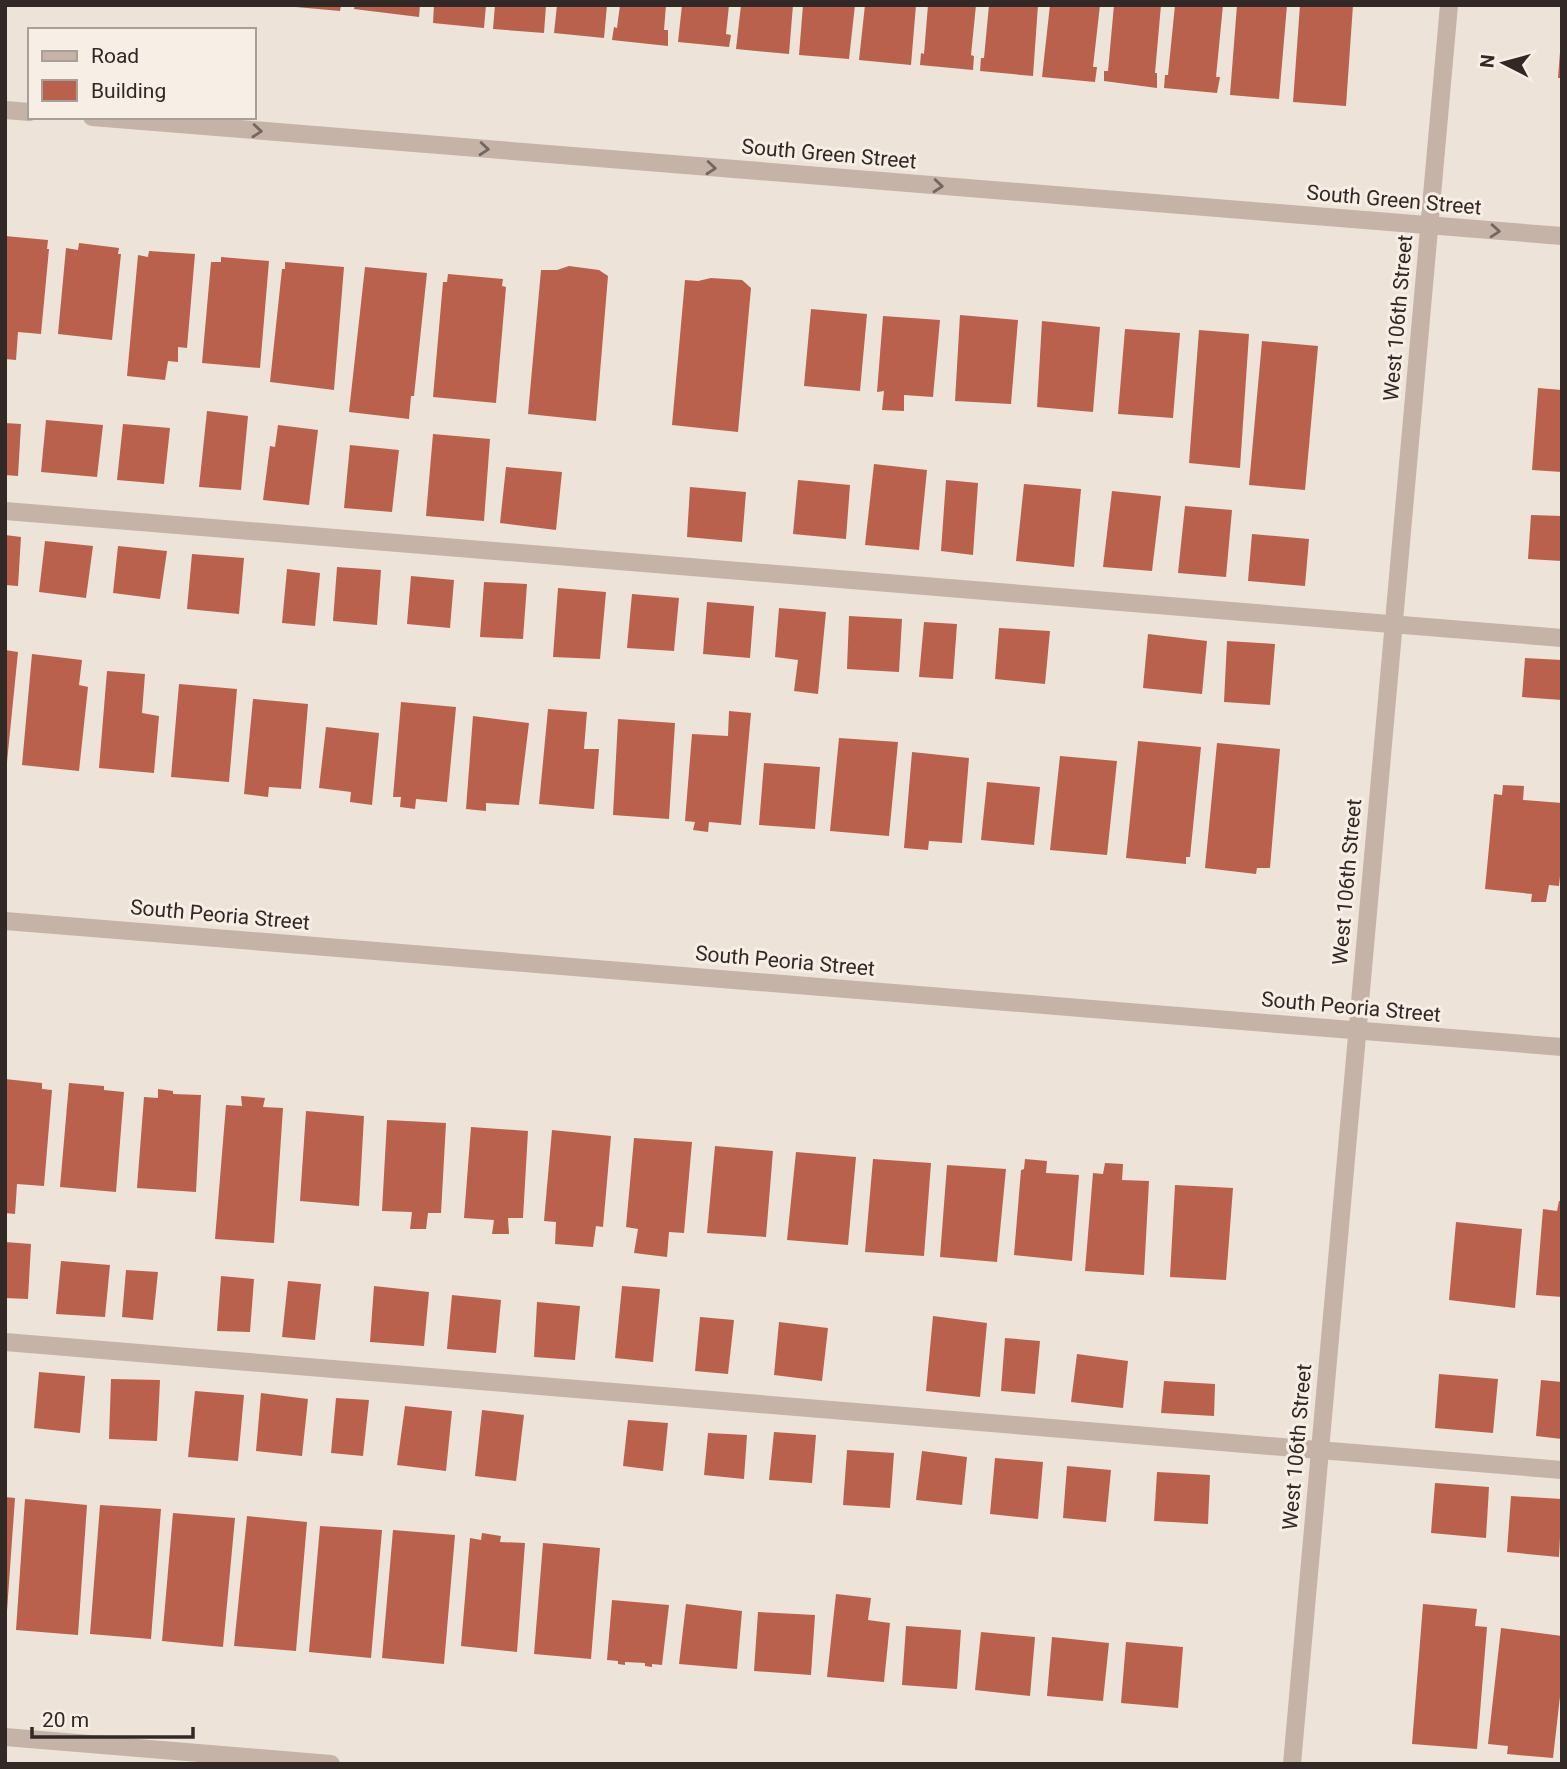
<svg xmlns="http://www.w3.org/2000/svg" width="1567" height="1769" viewBox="0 0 1567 1769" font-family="Roboto,sans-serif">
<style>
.building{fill:#b9614c}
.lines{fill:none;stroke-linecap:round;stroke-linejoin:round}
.minor{stroke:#c5b3a7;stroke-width:18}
.oneway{stroke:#746761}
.labels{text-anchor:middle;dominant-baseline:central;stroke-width:6;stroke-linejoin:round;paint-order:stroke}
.street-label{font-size:21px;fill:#322927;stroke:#f7eee5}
</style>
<rect width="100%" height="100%" fill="#eee3d9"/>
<g class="building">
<path d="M296,5h45l-1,6 -44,-4z"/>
<path d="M355,5h65l-1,12 -65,-8z"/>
<path d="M434,5h52l-2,23 -51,-5z"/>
<path d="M495,5h51l-2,28 -51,-4z"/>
<path d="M557,5h50l-3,33 -50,-5z"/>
<path d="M620,5h46l-2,25h4v16l-56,-6 2,-13 3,1z"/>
<path d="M682,5h47l-3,29 5,1 -2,12 -51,-5z"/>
<path d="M741,5h52l-4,49 -53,-5z"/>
<path d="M803,5h52l-6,54 -50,-4z"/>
<path d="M865,5h51l-5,60 -52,-5z"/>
<path d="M928,5h48l-5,50 3,1 -1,14 -53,-5 1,-12 3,1z"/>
<path d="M989,5h49l-5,71 -53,-5 1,-13h3z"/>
<path d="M1050,5h50l-7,62h4l-2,15 -53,-5z"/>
<path d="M1114,5h47l-6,68h2v15l-53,-7v-10h4z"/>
<path d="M1175,5h48l-7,72h4l-3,16 -53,-5 1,-13h3z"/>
<path d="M1237,5h50l-8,94 -49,-4z"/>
<path d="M1300,5h53l-7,101 -53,-4z"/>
<path d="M1560,52h2v26h-4z"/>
<path d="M5,236l43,4 -1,9h2l-8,85 -23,-2 -2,28 -11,-1z"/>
<path d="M79,243l40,5 -1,6h3l-9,86 -54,-6 8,-86 12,2z"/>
<path d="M149,251l46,3 -8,94 -9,-1v15l-10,-1 -3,19 -38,-4 11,-121 10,2z"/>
<path d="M221,257l48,4 -9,107 -58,-5 9,-101h10z"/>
<path d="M285,262l59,5 -10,123 -64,-8 12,-113h3z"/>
<path d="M569,266l30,4 9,6 -12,145 -68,-7 13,-144h16z"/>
<path d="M365,267l62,6 -13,123h-3l-2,23 -60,-7z"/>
<path d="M448,274l55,5 -1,7 4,1 -10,116 -63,-6 10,-115h4z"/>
<path d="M711,278l31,2 9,8 -13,144 -66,-7 13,-145 13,1z"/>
<path d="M811,309l56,5 -7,77 -56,-5z"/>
<path d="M960,315l58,5 -7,84 -56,-3z"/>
<path d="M883,316l57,4 -7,77 -29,-2v16l-22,-1 2,-19 -7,1z"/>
<path d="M1042,321l58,6 -7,85 -56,-5z"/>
<path d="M1125,329l55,4 -7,85 -55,-4z"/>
<path d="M1199,330l50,4 -9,134 -51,-5z"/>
<path d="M1262,341l56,5 -13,144 -56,-5z"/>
<path d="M1538,388l24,2v82l-30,-2z"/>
<path d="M207,411l41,5 -7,74 -42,-3z"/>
<path d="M46,420l57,5 -6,52 -56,-5z"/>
<path d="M5,423l16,1 -3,52 -13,-1z"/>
<path d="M123,424l47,4 -6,56 -47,-4z"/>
<path d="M278,425l40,5 -9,75 -46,-5 7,-54 5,1z"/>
<path d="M433,434l57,5 -6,82 -58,-5z"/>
<path d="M350,445l49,5 -7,62 -48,-4z"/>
<path d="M874,464l53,6 -8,80 -54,-5z"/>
<path d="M506,467l56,5 -6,58 -56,-7z"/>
<path d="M798,480l52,5 -4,54 -53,-5z"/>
<path d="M946,480l32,3 -5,72 -32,-4z"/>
<path d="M1024,484l57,5 -7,78 -58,-6z"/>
<path d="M690,487l56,5 -4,50 -55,-5z"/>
<path d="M1112,491l49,5 -9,75 -49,-4z"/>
<path d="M1185,506l47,4 -6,67 -48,-4z"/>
<path d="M1531,515l31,1v45l-34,-2z"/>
<path d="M1252,534l57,5 -4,47 -57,-5z"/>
<path d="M5,535l16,2 -3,49 -13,-1z"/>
<path d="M45,541l48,5 -7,52 -47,-6z"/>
<path d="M118,546l49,5 -7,48 -47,-6z"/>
<path d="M192,554l52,4 -5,56 -52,-5z"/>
<path d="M337,567l44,3 -4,55 -44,-4z"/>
<path d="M287,569l33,4 -5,53 -33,-3z"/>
<path d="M411,576l43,4 -4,48 -43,-4z"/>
<path d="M484,582l43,2 -4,55 -43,-2z"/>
<path d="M558,588l48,4 -6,67 -47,-2z"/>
<path d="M632,594l47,4 -5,53 -47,-3z"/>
<path d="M707,602l47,4 -4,52 -47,-4z"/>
<path d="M779,608l47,4 -8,82 -24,-3 4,-31 -23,-3z"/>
<path d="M849,616l53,3 -3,53 -52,-3z"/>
<path d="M924,622l33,2 -4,55 -34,-2z"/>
<path d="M999,628l51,3 -5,53 -50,-5z"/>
<path d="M1148,634l59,7 -5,53 -59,-6z"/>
<path d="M1227,641l48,3 -5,61 -46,-3z"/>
<path d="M5,650l13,2 -11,110h-2z"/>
<path d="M32,654l50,6 -3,25 9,2 -9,84 -57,-6z"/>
<path d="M1525,658l37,2v40l-40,-3z"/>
<path d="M107,671l38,3 -3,39 17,3 -5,57 -55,-5z"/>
<path d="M179,684l58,5 -8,93 -58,-5z"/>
<path d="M253,699l55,5 -7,85 -32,-2 -1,10 -24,-3z"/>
<path d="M401,702l55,5 -9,95 -31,-3 -1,10 -15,-2 1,-10h-8z"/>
<path d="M548,709l39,3 -3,37h15l-5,60 -55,-5z"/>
<path d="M729,711l22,2 -10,112 -32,-3 -1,10 -15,-2 2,-8 -10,-1 7,-87 36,2z"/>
<path d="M473,716l56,7 -10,82 -33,-2v8l-20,-2z"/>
<path d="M618,719l57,4 -6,96 -56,-4z"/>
<path d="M326,727l53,6 -7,72 -22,-3 1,-10 -32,-4z"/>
<path d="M839,738l59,4 -9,94 -59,-5z"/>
<path d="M1138,741l63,6 -11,110h-4v7l-60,-6z"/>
<path d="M1217,743l63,6 -10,119h-13l-1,6 -51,-6z"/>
<path d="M912,752l57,6 -7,85 -33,-2 -1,9 -24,-2z"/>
<path d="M1060,756l57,5 -10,94 -57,-5z"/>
<path d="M764,763l56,4 -5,62 -56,-4z"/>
<path d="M987,782l53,5 -6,58 -53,-5z"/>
<path d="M1503,785l21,1 -1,14 39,3v52l-3,31 -10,-1 -3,17h-15l1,-8 -47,-5 9,-95 8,1z"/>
<path d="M5,1079l37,4v6l10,1 -8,96 -27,-2 -2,30 -10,-1z"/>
<path d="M69,1083l35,3v4l20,2 -8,100 -56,-5z"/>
<path d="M158,1089l15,2v3l28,1 -5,97 -59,-4 7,-91 14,1z"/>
<path d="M241,1096l24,2 -2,9 20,1 -9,135 -59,-4 11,-134 16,1z"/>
<path d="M306,1111l58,5 -5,90 -59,-5z"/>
<path d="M387,1120l59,3 -5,90h-13l-2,16h-16l2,-17 -30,-1z"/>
<path d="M471,1127l57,4 -5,87h-15l1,16h-17l2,-14 -30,-2z"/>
<path d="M552,1130l59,6 -8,91 -7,-1 -3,21 -38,-3 1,-22 -12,-1z"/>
<path d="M634,1138l58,4 -8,91 -15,-1 -2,25 -33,-4 4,-24 -12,-2z"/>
<path d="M715,1146l58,5 -7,86 -59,-4z"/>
<path d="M796,1152l60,5 -8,88 -61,-5z"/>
<path d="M873,1159l58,4 -7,93 -59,-4z"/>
<path d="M1025,1159l22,2 -1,12 33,2 -7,86 -58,-6 7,-85 3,-1z"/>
<path d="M1105,1163l18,1 -1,16 27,1 -5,94 -59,-4 8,-98 10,1z"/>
<path d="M947,1165l59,4 -9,93 -57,-5z"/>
<path d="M1175,1185l58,3 -7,92 -56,-3z"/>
<path d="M1559,1201h3v96l-26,-2 7,-86 14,2z"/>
<path d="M1456,1222l66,7 -7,79 -66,-8z"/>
<path d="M5,1242l26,2 -3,55 -23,-1z"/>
<path d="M61,1261l49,4 -5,52 -49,-3z"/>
<path d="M126,1270l32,2 -5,48 -31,-3z"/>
<path d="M221,1276l33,3 -4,53 -33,-1z"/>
<path d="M288,1281l33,3 -6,56 -33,-3z"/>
<path d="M374,1286l55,6 -5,54 -54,-4z"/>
<path d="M622,1286l38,3 -7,73 -38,-4z"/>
<path d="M452,1295l49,5 -5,53 -49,-4z"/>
<path d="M537,1302l43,4 -5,54 -41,-3z"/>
<path d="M933,1316l54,7 -7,74 -54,-6z"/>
<path d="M700,1317l34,3 -6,54 -33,-3z"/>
<path d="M779,1322l49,6 -6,53 -48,-6z"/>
<path d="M1005,1338l35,3 -5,53 -34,-3z"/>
<path d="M1077,1354l51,7 -5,47 -52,-6z"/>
<path d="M39,1372l46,4 -5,57 -46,-5z"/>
<path d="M1439,1374l59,5 -5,54 -58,-5z"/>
<path d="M111,1379l49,1 -3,61 -48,-2z"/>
<path d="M1541,1380l21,2v57l-26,-3z"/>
<path d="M1164,1381l51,3 -1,32 -53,-3z"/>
<path d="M195,1391l49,4 -6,66 -50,-4z"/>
<path d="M261,1393l47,6 -6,57 -46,-5z"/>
<path d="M336,1398l33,2 -6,56 -32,-3z"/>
<path d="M405,1406l47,5 -6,60 -49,-6z"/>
<path d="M482,1410l42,5 -8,66 -41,-5z"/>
<path d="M628,1420l40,3 -5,48 -40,-5z"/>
<path d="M774,1432l42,3 -4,48 -43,-3z"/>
<path d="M708,1433l39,2 -3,44 -40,-4z"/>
<path d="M847,1450l47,3 -4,55 -47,-3z"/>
<path d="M922,1451l45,6 -5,48 -46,-5z"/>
<path d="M995,1458l48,4 -5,57 -48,-5z"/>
<path d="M1067,1466l44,4 -5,52 -43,-4z"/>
<path d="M1157,1472l53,3 -2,49 -54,-3z"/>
<path d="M1435,1483l54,4 -3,51 -55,-5z"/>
<path d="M1511,1496l51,3 -3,58 -52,-5z"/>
<path d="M5,1497l10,1 -8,113 -2,-1z"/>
<path d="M25,1499l62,6 -9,130 -62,-5z"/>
<path d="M100,1505l61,4 -10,130 -61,-5z"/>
<path d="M173,1513l62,5 -12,129 -61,-6z"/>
<path d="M247,1516l60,6 -11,129 -62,-5z"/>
<path d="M320,1526l62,4 -11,128 -62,-6z"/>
<path d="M393,1530l62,5 -11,129 -62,-6z"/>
<path d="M482,1533l19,3 -1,6 25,1 -8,109 -56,-6 9,-108 11,2z"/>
<path d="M543,1543l57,5 -9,111 -57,-5z"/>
<path d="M836,1594l35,4 -3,22 22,3 -6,59 -57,-5z"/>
<path d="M612,1600l57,5 -7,60 -10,-1v3l-7,-1v-3l-20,-1v3l-7,-1v-3l-11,-1z"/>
<path d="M686,1604l56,7 -5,58 -58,-5z"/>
<path d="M1423,1604l54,5 -2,17 12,1 -10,122 -65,-5z"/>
<path d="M758,1612l57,3 -4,60 -57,-4z"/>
<path d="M906,1626l55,4 -4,59 -55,-4z"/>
<path d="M1501,1628l61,8v43l-9,79 -46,-4 1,-8 -20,-2z"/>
<path d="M981,1632l54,5 -5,59 -55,-6z"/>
<path d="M1052,1637l57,6 -6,58 -56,-5z"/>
<path d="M1126,1642l57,5 -5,61 -57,-5z"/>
</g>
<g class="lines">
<g class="minor">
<path d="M5,110l25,2"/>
<path d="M92,117l1470,119"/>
<path d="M5,511l1557,127"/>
<path d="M5,921l1557,126"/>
<path d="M5,1342l1557,128"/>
<path d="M5,1737l326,27"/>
<path d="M1292,1764l157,-1759"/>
</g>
</g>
<defs><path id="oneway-chevron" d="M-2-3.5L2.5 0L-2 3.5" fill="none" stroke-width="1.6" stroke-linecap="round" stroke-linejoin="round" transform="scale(1.75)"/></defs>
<g class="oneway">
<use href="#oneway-chevron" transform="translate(257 131) rotate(5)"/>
<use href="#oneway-chevron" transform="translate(484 149) rotate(5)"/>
<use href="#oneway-chevron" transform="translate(711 168) rotate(5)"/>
<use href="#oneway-chevron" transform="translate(938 186) rotate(5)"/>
<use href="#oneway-chevron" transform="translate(1495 231) rotate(4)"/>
</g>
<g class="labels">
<g class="street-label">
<text transform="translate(829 154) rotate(5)">South Green Street</text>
<text transform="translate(1394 200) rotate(5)">South Green Street</text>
<text transform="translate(1398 318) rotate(-85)">West 106th Street</text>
<text transform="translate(1347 882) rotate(-85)">West 106th Street</text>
<text transform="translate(220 915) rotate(5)">South Peoria Street</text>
<text transform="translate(785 961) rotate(5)">South Peoria Street</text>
<text transform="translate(1351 1007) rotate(5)">South Peoria Street</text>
<text transform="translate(1297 1447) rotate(-85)">West 106th Street</text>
</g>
</g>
<rect width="1567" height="1769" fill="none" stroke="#322927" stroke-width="14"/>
<rect x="28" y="28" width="228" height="91" fill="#f7eee5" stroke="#a89f99" stroke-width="2"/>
<rect x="42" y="51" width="35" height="10" fill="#c5b3a7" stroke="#a89f99" stroke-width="2"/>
<text x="91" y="63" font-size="21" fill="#322927">Road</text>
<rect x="42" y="80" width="35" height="21" fill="#b9614c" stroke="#a89f99" stroke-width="2"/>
<text x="91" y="98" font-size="21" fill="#322927">Building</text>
<g transform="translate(1504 63) rotate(276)" stroke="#f7eee5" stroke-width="5" paint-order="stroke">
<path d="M0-5L12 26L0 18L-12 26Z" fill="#322927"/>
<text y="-10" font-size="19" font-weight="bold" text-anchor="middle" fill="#322927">N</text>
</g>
<path d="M32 1727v10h161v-10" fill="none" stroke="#322927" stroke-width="3.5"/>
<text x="42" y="1727" font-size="21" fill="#322927" stroke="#f7eee5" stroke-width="5" paint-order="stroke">20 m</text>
</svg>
